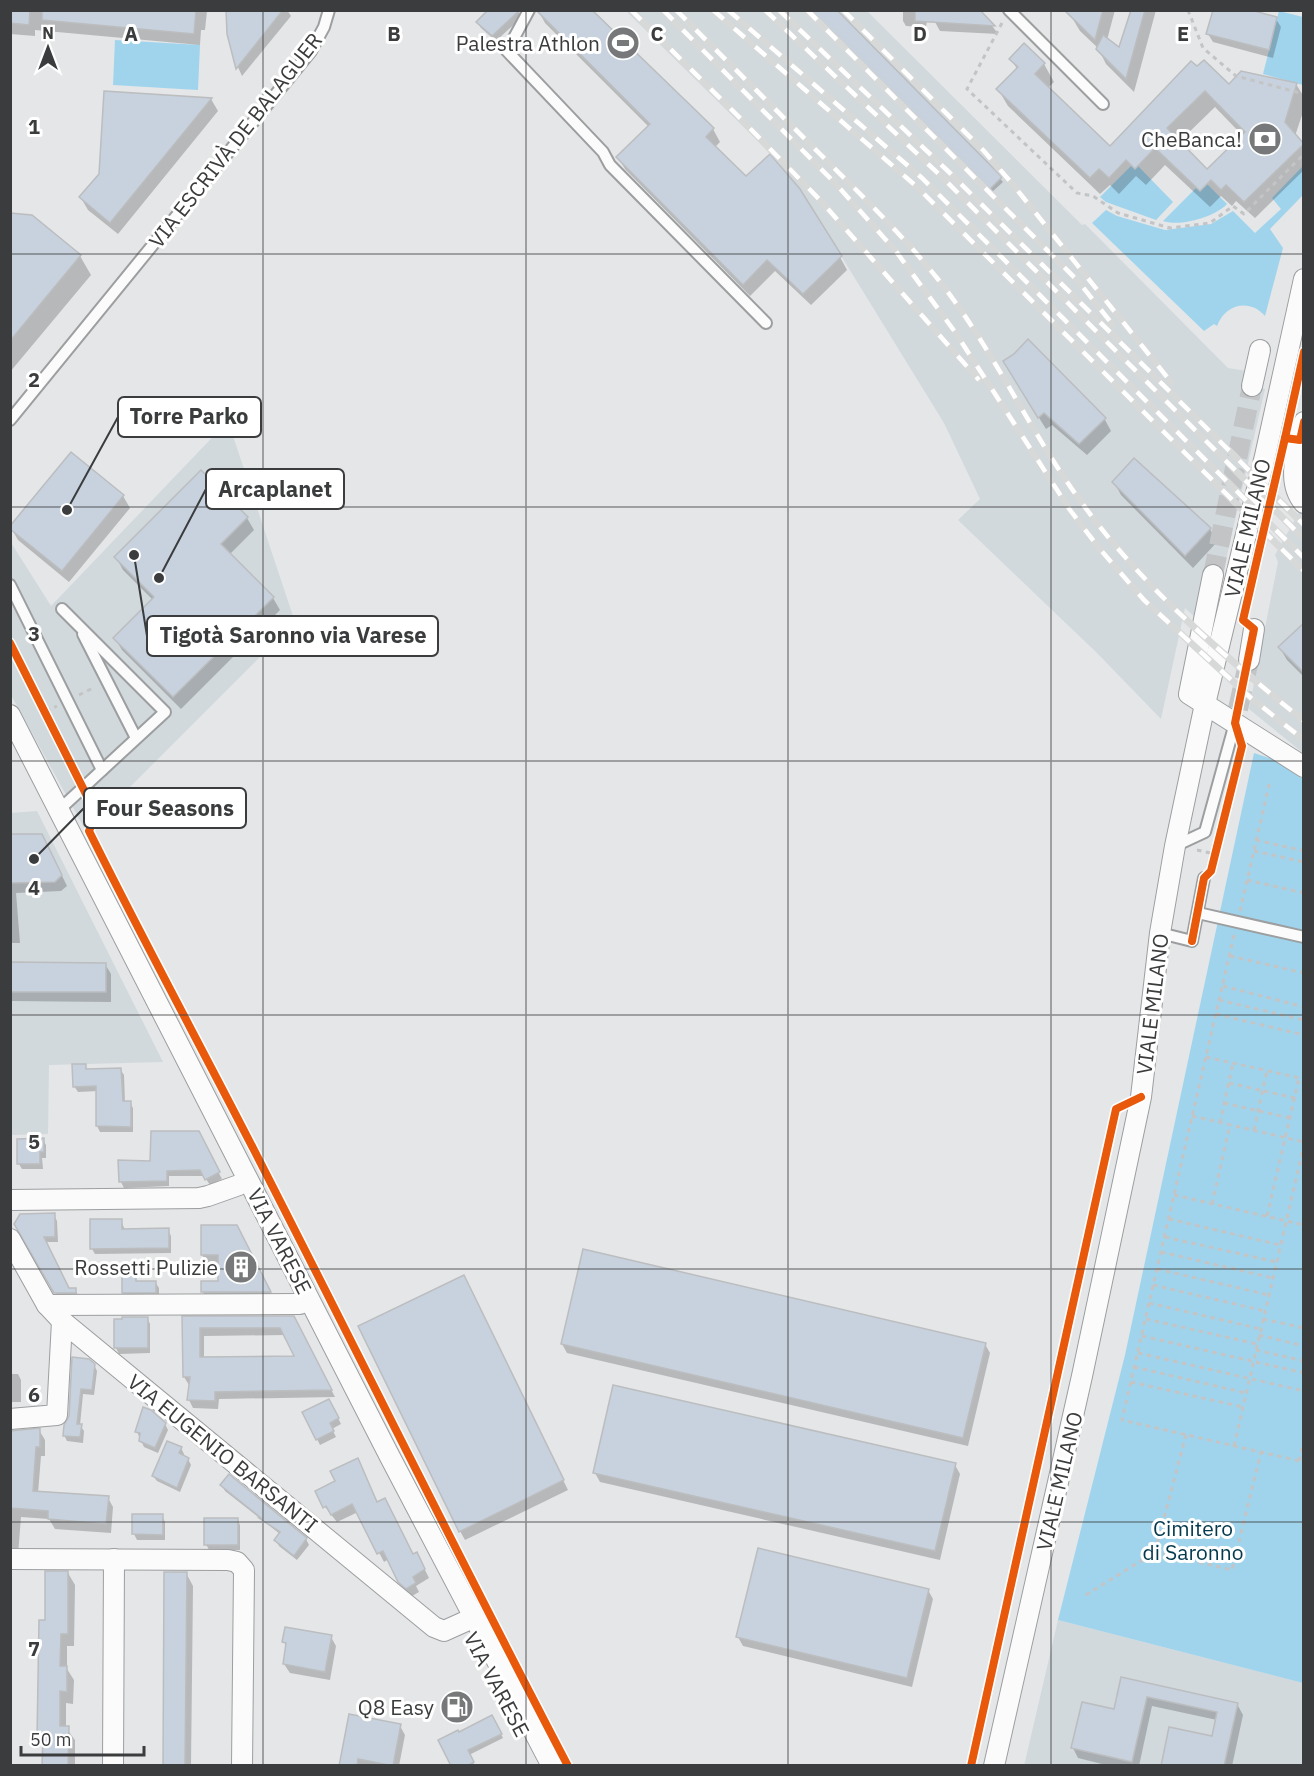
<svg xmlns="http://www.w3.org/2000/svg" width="1314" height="1776" viewBox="0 0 1314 1776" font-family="'IBM Plex Sans',sans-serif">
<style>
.built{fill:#d1d9dd}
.green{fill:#a0d4ed}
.shadow{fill:#0003;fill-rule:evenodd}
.building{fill:#c7d2de;stroke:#bcbdbf;stroke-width:1.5;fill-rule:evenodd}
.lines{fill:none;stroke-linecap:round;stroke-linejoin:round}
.street-tunnel{stroke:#c2c4c6;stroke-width:20;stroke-dasharray:20 10;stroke-linecap:butt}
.lane-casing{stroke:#9c9e9f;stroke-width:14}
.street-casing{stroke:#9c9e9f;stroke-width:22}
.path{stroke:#c4c4c5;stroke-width:3;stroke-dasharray:4.5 4.5;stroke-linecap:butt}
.lane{stroke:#fbfbfc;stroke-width:10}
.street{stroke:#fbfbfc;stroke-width:20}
.rail-casing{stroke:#d7d8d8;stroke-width:7}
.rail{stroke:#fff;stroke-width:4.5;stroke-dasharray:14;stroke-linecap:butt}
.cycleway-casing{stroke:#fff;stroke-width:11}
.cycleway{stroke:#e8590c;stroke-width:8}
.grid{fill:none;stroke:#3a3c3d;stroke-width:1.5;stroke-opacity:0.55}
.labels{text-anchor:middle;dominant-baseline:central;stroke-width:6;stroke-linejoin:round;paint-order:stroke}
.poi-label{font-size:21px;fill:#3a3c3d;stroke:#fff;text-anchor:end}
.street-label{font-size:21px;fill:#3a3c3d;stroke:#fff}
.park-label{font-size:21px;fill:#053a4e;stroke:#fff}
.grid-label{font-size:20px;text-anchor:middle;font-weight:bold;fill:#3a3c3d;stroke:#fff;stroke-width:6;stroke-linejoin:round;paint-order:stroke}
.leader{fill:none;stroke:#3a3c3d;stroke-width:2}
.callout-dot{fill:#3a3c3d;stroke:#fff;stroke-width:2}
.callout{fill:#fff;stroke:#3a3c3d;stroke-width:2}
.callout-label{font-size:22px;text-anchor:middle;font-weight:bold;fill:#3a3c3d}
</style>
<rect width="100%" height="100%" fill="#e4e6e8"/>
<g class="built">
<path d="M626,11h241l215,214 3,-1 3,3 140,141 19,3 -5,12 23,6 -43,188 -26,41 -11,-10 -24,111 -64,-66 -139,-133 22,-21 -36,-76 -144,-234 -36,-42z"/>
<path d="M228,421l67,201 -209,209 -75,-136 -1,-154 41,65z"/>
<path d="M1301,509l3,3 -1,241 -54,-44 29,-147 -3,-7z"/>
<path d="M37,811l126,251 -114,3 -1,69 -37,1v-322z"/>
<path d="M1058,1620l245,63v82l-279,1z"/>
</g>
<g class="green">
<path d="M1279,11l24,6v68l-40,-11z"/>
<path d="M115,40l85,5 -2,45 -85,-5z"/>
<path d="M1132,165l3,3 3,-2 35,36 -17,18 -50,-18 -6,-5z"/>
<path d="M1303,166v29l-33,34 13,19 -18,68c-15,-18 -40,-12 -48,10l-3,-2 -10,7 -112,-108 14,-13 11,6 48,14 46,-6 22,-13 22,22 26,-24 -9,-11z"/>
<path d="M1207,184l20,20c-12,13 -47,23 -64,17l33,-33 4,3z"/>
<path d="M1254,753l18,6 31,20v904l-245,-63 67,-265z"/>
</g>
<g class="shadow">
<path d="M10,10h197v1l-2,19h-4l-1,15 -165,-15v6l-25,-2z"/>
<path d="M228,10h59l4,6 -49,60 -10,-22z"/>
<path d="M517,10l5,7 -26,24 -15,-13 -3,-5z"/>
<path d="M538,10h53l122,119 7,13 -5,5 31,31 94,79 7,13 -36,35 -36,-34 -25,25 -125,-127 -7,-12 31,-30 -104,-104z"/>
<path d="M811,10h24l144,145 24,27 -11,10z"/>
<path d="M903,10h23l2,4 -2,13 -20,-1 -3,-5z"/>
<path d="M978,10l15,17 5,7 -58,-3 -5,-9z"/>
<path d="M1073,10h42l-8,30 13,10 12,-40h24l-22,82 -28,-28 -8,-16 -18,-17 -9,-15z"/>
<path d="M1276,19l5,8 -8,31 -60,-16 -5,-8z"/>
<path d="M1011,59l33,5 10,18 -6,6 62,60 81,-85 38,23 67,-2 8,13v12l-9,27 9,11v23l-49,48 -19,-17 -4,5 -11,-10 -11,11 -45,-42 -19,20 -10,-9 -17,18 -9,-9 -10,9 -92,-88 -10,-17 19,-20zM1215,107l28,29 -36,35 -28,-29z"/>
<path d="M106,92l105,7 7,12 -100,123 -30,-24 -7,-12 19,-23z"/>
<path d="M10,215l70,41 11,19 -81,97z"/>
<path d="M1012,374l92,44 7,13 -24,24 -35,-30 -6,4z"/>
<path d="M1114,482l96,47 7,13 -24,26 -72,-73z"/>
<path d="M123,496l7,12 -61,74 -51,-42 -7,-12z"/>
<path d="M247,518l7,12 -25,25 44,43 7,12 -99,99 -59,-59 -7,-12 38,-38 -30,-30 -7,-13z"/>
<path d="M1304,625v52l-17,-17 -7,-12z"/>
<path d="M10,836l37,9 20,41 -6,5 -45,2 4,50h-10z"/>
<path d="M10,964h95l6,10v28l-101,-1z"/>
<path d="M85,1066l3,5 32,-2 4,6 1,28h5l3,5v24h-33l-3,-6 1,-35 -20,1 -4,-6z"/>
<path d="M198,1133l24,46 -12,6 -6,-9h-35v10l-45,2 -3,-6 -1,-21 32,1z"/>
<path d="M43,1140l3,5v13h-4l1,11h-21l-3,-5z"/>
<path d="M54,1215l3,6 1,21h-13l24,47h6l3,6 -19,3 -43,-74z"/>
<path d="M121,1221l4,9h43l3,6v17l-76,1 -3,-5z"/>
<path d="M241,1235l33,65h-67l-4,-8 17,-10v-19h-13l-5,-8z"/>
<path d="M135,1278l3,4h17l4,6v10h-33l-3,-6z"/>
<path d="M468,1286l100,204 -103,50 -5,-9z"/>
<path d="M147,1318l3,6v29l-31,1 -3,-6z"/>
<path d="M184,1318l114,8 37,71 -116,2 -1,10 -25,-1 -4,-8 2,-15h-2l-5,-8zM285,1335l11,23 -92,1v-23z"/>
<path d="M562,1344h423l5,9 -22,93 -401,-93z"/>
<path d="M74,1359l20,6 3,6 -3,24 -11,-1 -3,31 4,6 -1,12 -16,-2 -3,-6 6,-19z"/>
<path d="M10,1367l1,7h7l3,6v22h-11z"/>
<path d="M332,1406l9,18 -9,5 4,8 -16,8 -3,-6z"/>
<path d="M165,1424l3,6 -10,23 -14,-6 -7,-15z"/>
<path d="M39,1430l6,10v16h-4l-3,37 70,5 5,9 -2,26 -56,-4 -6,-10 -28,-2 -3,38 -8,-1v-122z"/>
<path d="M181,1448l3,6 -1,3 5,2 3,6 -11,27 -23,-11 -4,-5z"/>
<path d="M955,1465l5,9 -20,86 -340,-78 -5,-9z"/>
<path d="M362,1469l16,34 35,52 8,7 8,16 -13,8 3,6 -7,4 -7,-6 -16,-31 -5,3 -26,-50 -21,10 -12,-15z"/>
<path d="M222,1485l84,54 3,6 -12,15 -18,-14 -3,-6 4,-6 -55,-43z"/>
<path d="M162,1516l3,6v18h-28l-3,-6z"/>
<path d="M237,1519l3,6v25h-31l-3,-6z"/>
<path d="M68,1573l7,12 -1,61h-7v23l7,11 -1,24 -7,-1v25l9,12v26h-31v-21l-5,-9 7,-114z"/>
<path d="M186,1573l7,13 -2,180h-27z"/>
<path d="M928,1590l5,9 -21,88 -169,-41 -5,-9z"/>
<path d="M331,1637l5,9 -6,34 -40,-7 -6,-9 3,-16 -3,-6z"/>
<path d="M1122,1679l115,25 6,11 -11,51h-69l50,-28 4,-18 -65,-14 -13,60h-29l-32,-8 -5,-10 42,-37z"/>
<path d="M492,1717l11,21 -34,17 6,11h-23l7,-32z"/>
<path d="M400,1726l5,9 -6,31h-58z"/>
<path d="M10,1744l2,3v19h-2z"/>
</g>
<g class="building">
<path d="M10,10h20l-1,15 -19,-2z"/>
<path d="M42,10h154l-2,24 -152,-14z"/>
<path d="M226,10h57l-47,59 -9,-35z"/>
<path d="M488,10h32l-28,26 -16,-14z"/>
<path d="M536,10h56l122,118 -8,9 40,39 24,-22 30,35 42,67 -39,38 -36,-34 -24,25 -127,-128 34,-33z"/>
<path d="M811,10h26l165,167 -12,12z"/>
<path d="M915,10h65l15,16 -80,-5z"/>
<path d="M1064,10h39l-8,30z"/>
<path d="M1131,10h14l-19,69 -30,-30 7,-14 16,12z"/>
<path d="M1213,10h38l26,7 -8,33 -63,-16z"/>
<path d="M1024,43l21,20 -10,11 75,72 81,-85 6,5 7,-6 25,24 12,-13 56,12 -12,39 19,22 -60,58 -18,-17 -5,5 -10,-10 -11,11 -45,-43 -20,21 -9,-9 -17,18 -10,-9 -9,9 -94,-89 22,-22 -9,-8zM1205,91l40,41 -38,37 -40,-41z"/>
<path d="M104,91l108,7 -102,125 -31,-26 20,-23z"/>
<path d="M10,213l22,2 49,40 -71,86z"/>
<path d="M1028,339l78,79 -27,26 -35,-31 -6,5 -35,-57 11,-7z"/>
<path d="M71,452l53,43 -62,76 -52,-42v-3z"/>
<path d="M1134,458l77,70 -26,28 -73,-74z"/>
<path d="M201,470l47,47 -27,27 53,53 -101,100 -60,-59 41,-41 -40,-40z"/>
<path d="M1304,623v50l-26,-26z"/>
<path d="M10,834h32l20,41 -7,7 -45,1z"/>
<path d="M10,962l96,1v29h-96z"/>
<path d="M72,1064h14v5l35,-1 2,33h8v26l-35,-1v-40l-23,1z"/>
<path d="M151,1131h48l21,41 -15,8 -5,-10 -33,1v10l-48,1 -1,-22 32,1z"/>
<path d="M44,1138v14h-4v12h-23v-25z"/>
<path d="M55,1213v24h-11l25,51h7v5h-22l-40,-69 6,-10z"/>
<path d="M90,1219h32v10l47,-1v20l-79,1z"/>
<path d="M201,1225h36l34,67h-70v-11h17v-26h-17z"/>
<path d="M583,1249l403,94 -23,95 -402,-94z"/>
<path d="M464,1275l100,205 -105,52 -101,-206z"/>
<path d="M122,1276h14v5h20v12h-34z"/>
<path d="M182,1316h112l38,74 -117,2v9l-28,-1 3,-23h-7zM200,1328h80l14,28 -94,1z"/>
<path d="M122,1317h26v31h-34v-29h8z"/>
<path d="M72,1357l17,2 6,5 -3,26 -11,-1 -4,35h5l-2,13 -17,-1 1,-11 5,-9z"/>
<path d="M613,1385l343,78 -21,88 -342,-78z"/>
<path d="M329,1399l10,19 -9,5 4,8 -18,9 -14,-28z"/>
<path d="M143,1407l8,3 15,13 -11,25 -16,-7 1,-8 -5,-1z"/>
<path d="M40,1428v19h-4l-3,44 76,5 -3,28 -58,-5v-8l-38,-3v-77z"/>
<path d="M167,1441l15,6 -3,6 10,5 -12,30 -25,-12z"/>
<path d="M358,1458l19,44 8,-4 28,56 4,-2 8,17 -12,8 3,6 -10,6 -8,-7 -15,-31 -6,3 -25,-50 -21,11 -5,-9 -3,2 -8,-17 20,-10 -5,-10z"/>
<path d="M229,1474l78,64 -13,18 -20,-16 6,-8 -21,-14h2l-41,-33z"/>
<path d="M132,1514h31v21l-31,-1z"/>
<rect x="204" y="1518" width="34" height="27"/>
<path d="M758,1548l171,41 -22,89 -171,-41z"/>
<path d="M45,1571h23v63h-7l-1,32h7v26l-7,-1v35h9l-1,40h-26l1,-29h-6l2,-117h6z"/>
<path d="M164,1572h23l-2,194h-22z"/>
<path d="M285,1627l47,8 -7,37 -42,-8 3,-21 -4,-1z"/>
<path d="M1121,1677l117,26 -14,63h-63l8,-39 43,9 5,-24 -70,-15 -15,65 -61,-14 11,-46 32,7z"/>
<path d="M349,1714l52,10 -8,42 -35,-7 -1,7h-18z"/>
<path d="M492,1715l10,19 -34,16 6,12 -7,4h-16l-13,-26 20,-10 1,2z"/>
</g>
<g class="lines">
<g class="street-tunnel">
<path d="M1213,575l39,-189"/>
<path d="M1238,709l11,-49"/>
</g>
<defs>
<g id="lane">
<path d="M529,10l-22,41 96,101 7,13 156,158"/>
<path d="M1009,10l94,94"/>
<path d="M10,420l301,-369 13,-24 5,-17"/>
<path d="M10,585l92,185"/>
<path d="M83,634l53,104"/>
<path d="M60,809l105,-97 -103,-103"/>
<path d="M1175,846l30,-14 30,-109"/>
<path d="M1198,913l106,24"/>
<path d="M1160,933l32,8 12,-63"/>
</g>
<g id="street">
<path d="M1252,386l8,-36"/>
<path d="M1304,422c-6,26 -19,59 0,81"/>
<path d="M1213,575l-24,119 115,73"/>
<path d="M1249,660l5,-31"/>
<path d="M10,715l380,742 162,309"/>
<path d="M10,1200l189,-2 9,-2 31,-11"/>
<path d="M10,1239l37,66 15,16 372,306 10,4 20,-9"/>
<path d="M47,1305l253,-1"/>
<path d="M10,1419l47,-4 5,-94"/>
<path d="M10,1559l218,1 9,2 7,8 -2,196"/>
<path d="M113,1766l1,-207"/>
<path d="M994,1766l88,-390 59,-279 19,-164 15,-87 30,-142 60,-248 39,-177"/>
</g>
</defs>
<use href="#lane" class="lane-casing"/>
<use href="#street" class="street-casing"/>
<g class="path">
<path d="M1188,10l15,38 33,28 68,18"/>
<path d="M1002,23l-35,66 110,104 16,3 25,17 52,15 40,-5 23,-17 11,8 60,-60"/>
<path d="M79,695l16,-8"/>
<path d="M46,711l11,-5"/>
<path d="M1256,840l48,11"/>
<path d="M1197,850l18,4"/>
<path d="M1254,851l50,11"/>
<path d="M1212,867l11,-43"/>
<path d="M1247,880l57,13"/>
<path d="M1240,911l30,-130"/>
<path d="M1234,935l-112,485 182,42"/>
<path d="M1230,956l74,17"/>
<path d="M1223,986l81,21"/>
<path d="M1219,1000l85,20"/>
<path d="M1216,1014l88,21"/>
<path d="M1206,1057l98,22"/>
<path d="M1229,1083l66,15"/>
<path d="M1224,1103l66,15"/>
<path d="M1192,1116l112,26"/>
<path d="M1220,1123l13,-60"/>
<path d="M1254,1130l13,-60"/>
<path d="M1174,1195l130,30"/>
<path d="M1212,1204l18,-79"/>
<path d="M1267,1216l32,-138"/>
<path d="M1169,1219l111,26"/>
<path d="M1165,1237l111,25"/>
<path d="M1161,1252l112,26"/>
<path d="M1157,1269l112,26"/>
<path d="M1153,1285l112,26"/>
<path d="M1149,1303l112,26"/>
<path d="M1146,1319l111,25"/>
<path d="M1263,1319l41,9"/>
<path d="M1259,1335l45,11"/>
<path d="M1142,1336l162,37"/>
<path d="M1256,1350l48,11"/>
<path d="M1138,1353l166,38"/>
<path d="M1134,1367l112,26"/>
<path d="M1131,1382l112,25"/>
<path d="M1234,1446l70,-301"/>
<path d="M1299,1461l5,-21"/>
<path d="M1155,1552l31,-117"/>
<path d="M1086,1595l69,-43 77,18 29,-118"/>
</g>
<use href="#lane" class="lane"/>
<use href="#street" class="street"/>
<defs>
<g id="rail">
<path d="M631,10l105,104 84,86 159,180"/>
<path d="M663,10l172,173 60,67 60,82 115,178 29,38 45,52 107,98 53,42"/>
<path d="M676,10c48,48 95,95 143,143 40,40 82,80 118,125 56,70 92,153 145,225 61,85 141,152 222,218"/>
<path d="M713,10l203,176 388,385"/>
<path d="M728,10l194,168 382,380"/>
<path d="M765,10l179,169 360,360"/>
<path d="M779,10l172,164 353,351"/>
<path d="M807,10l271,271 35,44"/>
<path d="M843,10l140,140 27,31 161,201"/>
</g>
</defs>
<use href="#rail" class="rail-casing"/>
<use href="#rail" class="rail"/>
<defs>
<g id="cycleway">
<path d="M1285,438l19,-86"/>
<path d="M10,643l86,171 -7,17c53,107 110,212 165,319 105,205 207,412 314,616"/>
<path d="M1192,941l12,-63 7,-7 31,-125 -7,-23 19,-94 -11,-9 42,-182 15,2 4,-18"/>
<path d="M971,1766l145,-657 25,-12"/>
</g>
</defs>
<use href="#cycleway" class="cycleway-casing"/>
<use href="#cycleway" class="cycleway"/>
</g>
<path class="grid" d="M263,10v1756M526,10v1756M788,10v1756M1051,10v1756M10,254h1294M10,507h1294M10,761h1294M10,1015h1294M10,1269h1294M10,1522h1294"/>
<defs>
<symbol id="stadium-disc" viewBox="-11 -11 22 22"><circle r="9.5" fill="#767879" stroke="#fff"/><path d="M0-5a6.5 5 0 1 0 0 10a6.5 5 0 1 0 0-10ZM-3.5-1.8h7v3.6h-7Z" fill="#fff"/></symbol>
<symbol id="bank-disc" viewBox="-11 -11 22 22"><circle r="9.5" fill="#767879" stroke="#fff"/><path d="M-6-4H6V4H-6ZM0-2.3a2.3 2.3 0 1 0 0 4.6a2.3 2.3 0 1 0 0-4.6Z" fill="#fff"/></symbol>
<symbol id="building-disc" viewBox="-11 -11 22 22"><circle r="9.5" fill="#767879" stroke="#fff"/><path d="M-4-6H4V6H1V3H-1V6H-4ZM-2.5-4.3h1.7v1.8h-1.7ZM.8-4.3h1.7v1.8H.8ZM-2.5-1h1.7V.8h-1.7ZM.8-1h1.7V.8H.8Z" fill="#fff"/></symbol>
<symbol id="fuel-disc" viewBox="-11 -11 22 22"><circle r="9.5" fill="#767879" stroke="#fff"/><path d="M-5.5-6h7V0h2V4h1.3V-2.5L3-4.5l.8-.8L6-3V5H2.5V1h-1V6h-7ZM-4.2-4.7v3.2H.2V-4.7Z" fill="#fff"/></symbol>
</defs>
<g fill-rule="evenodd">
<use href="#stadium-disc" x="604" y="24" width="38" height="38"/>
<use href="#bank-disc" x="1246" y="120" width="38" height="38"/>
<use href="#building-disc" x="222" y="1248" width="38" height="38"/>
<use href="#fuel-disc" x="438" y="1688" width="38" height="38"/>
</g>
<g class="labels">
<g class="poi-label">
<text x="600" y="43">Palestra Athlon</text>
<text x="1242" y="139">CheBanca!</text>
<text x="218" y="1267">Rossetti Pulizie</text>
<text x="434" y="1707">Q8 Easy</text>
</g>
<g class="street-label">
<text transform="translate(235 140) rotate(-52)">VIA ESCRIVÀ DE BALAGUER</text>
<text transform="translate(1247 528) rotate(-77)">VIALE MILANO</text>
<text transform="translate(1152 1004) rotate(-83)">VIALE MILANO</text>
<text transform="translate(280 1241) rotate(63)">VIA VARESE</text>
<text transform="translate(223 1453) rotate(39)">VIA EUGENIO BARSANTI</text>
<text transform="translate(1059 1481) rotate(-77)">VIALE MILANO</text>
<text transform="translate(497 1684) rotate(62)">VIA VARESE</text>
</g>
<g class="park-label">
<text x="1193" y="1528">Cimitero<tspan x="1193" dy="24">di Saronno</tspan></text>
</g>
</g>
<g class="grid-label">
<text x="131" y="41">A</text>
<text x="394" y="41">B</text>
<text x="657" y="41">C</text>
<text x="920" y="41">D</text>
<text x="1183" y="41">E</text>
<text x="34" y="134">1</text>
<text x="34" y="387">2</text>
<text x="34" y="641">3</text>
<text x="34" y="895">4</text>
<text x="34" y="1149">5</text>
<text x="34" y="1402">6</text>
<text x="34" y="1656">7</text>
</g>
<path class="leader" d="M67 510L118 417M159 578L206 489M134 555L147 636M34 859L84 808"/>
<g class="callout-dot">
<circle cx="67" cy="510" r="6"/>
<circle cx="159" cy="578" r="6"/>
<circle cx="134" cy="555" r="6"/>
<circle cx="34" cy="859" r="6"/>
</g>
<g class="callout">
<rect x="118" y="397" width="143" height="40" rx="6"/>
<rect x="206" y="469" width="138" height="40" rx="6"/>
<rect x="147" y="616" width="291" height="40" rx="6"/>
<rect x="84" y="788" width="162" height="40" rx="6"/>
</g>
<g class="callout-label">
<text x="189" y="424">Torre Parko</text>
<text x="275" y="497">Arcaplanet</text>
<text x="293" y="643">Tigotà Saronno via Varese</text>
<text x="165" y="816">Four Seasons</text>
</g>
<rect width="1314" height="1776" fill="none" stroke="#3a3c3d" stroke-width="24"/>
<g transform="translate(48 48)" stroke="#ffffff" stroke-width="4.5" paint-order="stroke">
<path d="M0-4.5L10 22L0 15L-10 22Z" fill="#3a3c3d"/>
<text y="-9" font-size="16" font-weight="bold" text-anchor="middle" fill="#3a3c3d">N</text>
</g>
<path d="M21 1746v9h123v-9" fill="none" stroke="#3a3c3d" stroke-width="3"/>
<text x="30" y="1746" font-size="18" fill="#3a3c3d" stroke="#ffffff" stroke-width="4.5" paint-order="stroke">50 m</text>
</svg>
